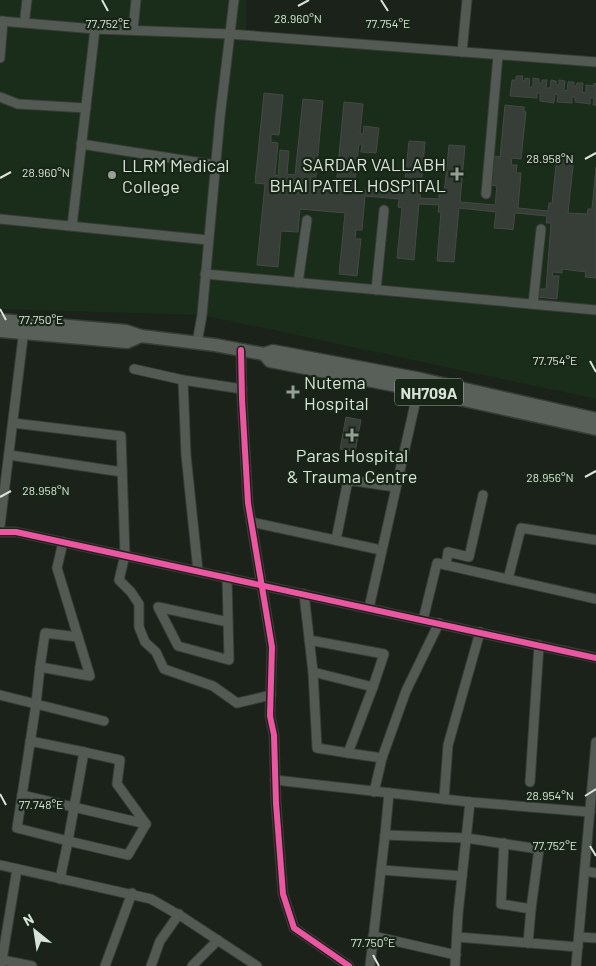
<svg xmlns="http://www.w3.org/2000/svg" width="596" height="966" viewBox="0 0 596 966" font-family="Barlow,sans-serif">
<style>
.built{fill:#1a2c1a}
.building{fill:#373d37;stroke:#434a43}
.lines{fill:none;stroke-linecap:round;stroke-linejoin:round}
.minor-casing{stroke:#363c36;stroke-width:11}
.highway-casing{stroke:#363c36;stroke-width:15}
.minor{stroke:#535953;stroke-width:9}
.highway{stroke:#596059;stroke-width:12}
.cycleway-casing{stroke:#172617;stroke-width:9}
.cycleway{stroke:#f153a3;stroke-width:6}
.ticks{fill:none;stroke:#d9e3d9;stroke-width:2}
.poi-dot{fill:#969f96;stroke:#172617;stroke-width:2}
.labels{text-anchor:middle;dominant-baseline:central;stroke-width:4.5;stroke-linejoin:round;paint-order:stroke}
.shield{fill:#172617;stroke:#9faa9f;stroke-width:1}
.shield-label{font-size:16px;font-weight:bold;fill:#d9e3d9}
.poi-label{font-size:18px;fill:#d9e3d9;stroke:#172617;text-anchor:start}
.ticks-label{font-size:12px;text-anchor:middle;fill:#d9e3d9;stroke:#172617;stroke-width:4.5;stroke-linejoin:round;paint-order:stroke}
</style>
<rect width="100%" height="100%" fill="#1a221a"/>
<path class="built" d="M0,0h246v41l350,23v335l-394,-84 -202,-6z"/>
<g class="building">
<path d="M516,76h7l-1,4 3,1v-3l5,1 -1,8h4v-9l6,1v4h3v-3h5l-1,8h4l1,-8 5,1v4h3v-5l6,1 -1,9 3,1 1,-9h6v4h2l1,-3h6l-1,9 4,1v-8l8,1v-3l2,1v21h-3l1,-7h-4v6l-15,-2v-5h-3v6l-15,-1 1,-7 -3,-1 -1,9 -14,-2v-8h-3v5l-27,-2 2,-16h4z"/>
<path d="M264,93l19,2 -4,40 -8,-1v8l7,1 -3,32 3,1 2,-26 9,1 -2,23 8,1 8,-76 20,2 -8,84 21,2 8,-85 19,2 -3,30h3l1,-8 15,2 -3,25 -15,-1 1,-8h-3l-5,45 45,4 1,-4 4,1 5,-49 16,1 -5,56 19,1v-5h5l5,-49 16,1 -5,56 35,3 2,-19 -7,-1 2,-29 8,1 5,-52 19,2v4l2,1 -5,47 -9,-1 -1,7h6l-1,8h5l-3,35 30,3 1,-8h3l5,-47 17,1 -6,56 19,1 1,-5h4l4,-42v111l-11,-1 1,-5 -24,-3v4l-9,-1 -1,4h7l-2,23 -20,-2 1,-8h8l5,-66h-5l1,-7 -32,-3 -2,17 -5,-1 -14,-1 2,-16 -37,-4 -5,54 -17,-1 4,-49h-3l1,-7 -20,-1 -5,56 -17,-2 5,-50 -4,-1 1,-8 -34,-3 -3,34h-6l-1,9h6l-4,37 -18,-2 6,-61 -45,-4 -2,23 -17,-1 -3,36 -21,-2 8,-81 -10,-1z"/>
<path d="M346,417l15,3 -6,32 -15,-3z"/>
</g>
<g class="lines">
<defs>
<g id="minor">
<path d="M25,17l2,-17"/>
<path d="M0,21l95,8 134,5 367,28"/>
<path d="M133,30l3,-30"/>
<path d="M462,52l5,-52"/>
<path d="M0,58l3,-37"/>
<path d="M0,97l18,7 68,4"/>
<path d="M81,144l134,21"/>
<path d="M486,194l12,-139"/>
<path d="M0,219l208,21"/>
<path d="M72,226l23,-197"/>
<path d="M205,274l391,36"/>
<path d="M298,283l9,-63"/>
<path d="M376,290l8,-80"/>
<path d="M533,304l8,-75"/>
<path d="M197,343l5,-28 18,-198 14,-117"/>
<path d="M241,350l1,49 6,104 24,144 -2,69 4,19 2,68 7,91 11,34 55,38"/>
<path d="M134,369l49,11 59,9"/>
<path d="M183,380l3,75 12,116"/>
<path d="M13,423l108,13 4,119 -6,25 12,12 8,12v23l6,15 11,10 8,17 49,17 24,17 34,-8"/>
<path d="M9,455l113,17"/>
<path d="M251,522l130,28"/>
<path d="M0,526l24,-197"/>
<path d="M0,532h16l580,126"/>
<path d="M336,540l12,-60 47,7"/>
<path d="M446,565l2,-13 21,5 14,-62"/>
<path d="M227,577l2,83 -51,-14 -20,-39 70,15"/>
<path d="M508,579l13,-51 75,12"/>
<path d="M304,594l9,78 60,15 11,-33 -75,-14"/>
<path d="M369,608l50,-222"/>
<path d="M423,620l14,-57 159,36"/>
<path d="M40,667l5,-34 33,4"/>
<path d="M313,672l4,76 31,5 25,-66"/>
<path d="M0,695l36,9 4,-37 50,9 -33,-108 6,-26"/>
<path d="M30,741l54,11 -16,89 -51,-13 19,-124 68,17"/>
<path d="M348,753l34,5 -8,34"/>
<path d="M382,758l24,-67 33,-68"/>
<path d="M275,780l195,22 120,10"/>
<path d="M530,782l9,-137"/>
<path d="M389,793l-4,42 81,3 73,11 -8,60 -30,-5 3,-61"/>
<path d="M22,795l124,29"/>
<path d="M444,799l4,-54 32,-113"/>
<path d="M0,865l151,34 33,19 73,48"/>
<path d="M381,870l81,6"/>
<path d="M585,871l11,2"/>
<path d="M60,879l8,-38 60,14 18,-31 -29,-40 3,-24 -36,-8"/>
<path d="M373,936l83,19"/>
<path d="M457,937l121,10"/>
<path d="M579,937l17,1"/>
<path d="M528,943l3,-34"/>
<path d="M2,960l15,-91"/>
<path d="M1,964l1,-4 30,6"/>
<path d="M105,966l27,-73"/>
<path d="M151,966l9,-25 19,-27"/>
<path d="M192,966l26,-26"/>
<path d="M370,966l15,-131"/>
<path d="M455,966l3,-52 12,-112"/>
<path d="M576,966l20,-224"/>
</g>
<g id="highway">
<path d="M0,320l126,11 15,5 74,9 49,9 9,-3 148,28 175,40"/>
<path d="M0,331l127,11 14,-6"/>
<path d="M264,354l6,7 148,29 178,39"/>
</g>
</defs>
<use href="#minor" class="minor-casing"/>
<use href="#highway" class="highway-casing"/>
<use href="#minor" class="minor"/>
<use href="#highway" class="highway"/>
<defs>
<g id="cycleway">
<path d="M241,350l1,49 6,104 24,144 -2,69 4,19 2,68 7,91 11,34 55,38"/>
<path d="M0,532h16l580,126"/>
</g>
</defs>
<use href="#cycleway" class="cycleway-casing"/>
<use href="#cycleway" class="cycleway"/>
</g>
<path class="ticks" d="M102,0l6,11M381,0l7,11M298,6l11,-6M585,159l11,-6M0,178l11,-6M0,309l6,11M590,361l6,11M585,477l11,-6M0,497l11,-6M0,794l6,11M585,796l11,-7M590,846l6,10M373,955l6,11"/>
<g class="poi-dot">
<path d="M454.5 166.5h5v5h5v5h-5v5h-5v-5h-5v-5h5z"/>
<circle cx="112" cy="175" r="5"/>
<path d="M290.5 384.5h5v5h5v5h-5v5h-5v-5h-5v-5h5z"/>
<path d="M349.5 427.5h5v5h5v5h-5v5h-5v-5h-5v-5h5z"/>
</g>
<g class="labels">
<rect class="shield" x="395" y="378.5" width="68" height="27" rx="4"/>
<g class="shield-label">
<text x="429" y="392">NH709A</text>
</g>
<g class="poi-label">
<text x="446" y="164" text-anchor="end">SARDAR VALLABH<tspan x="446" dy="21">BHAI PATEL HOSPITAL</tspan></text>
<text x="122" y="165">LLRM Medical<tspan x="122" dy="21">College</tspan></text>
<text x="304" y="382">Nutema<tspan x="304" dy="21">Hospital</tspan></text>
<text x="352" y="455" text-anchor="middle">Paras Hospital<tspan x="352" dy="21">&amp; Trauma Centre</tspan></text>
</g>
</g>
<g class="ticks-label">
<text x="298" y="23">28.960°N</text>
<text x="108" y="28">77.752°E</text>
<text x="388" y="28">77.754°E</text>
<text x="550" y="163">28.958°N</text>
<text x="46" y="177">28.960°N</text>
<text x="41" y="324">77.750°E</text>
<text x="555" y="365">77.754°E</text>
<text x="550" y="482">28.956°N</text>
<text x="46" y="495">28.958°N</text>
<text x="550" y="800">28.954°N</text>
<text x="41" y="809">77.748°E</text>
<text x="555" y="850">77.752°E</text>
<text x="373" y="947">77.750°E</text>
</g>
<g transform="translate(35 931) rotate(330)" stroke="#172617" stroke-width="4" paint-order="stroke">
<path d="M0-4L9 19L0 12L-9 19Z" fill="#d9e3d9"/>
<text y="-8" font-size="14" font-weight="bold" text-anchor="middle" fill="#d9e3d9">N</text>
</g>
</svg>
